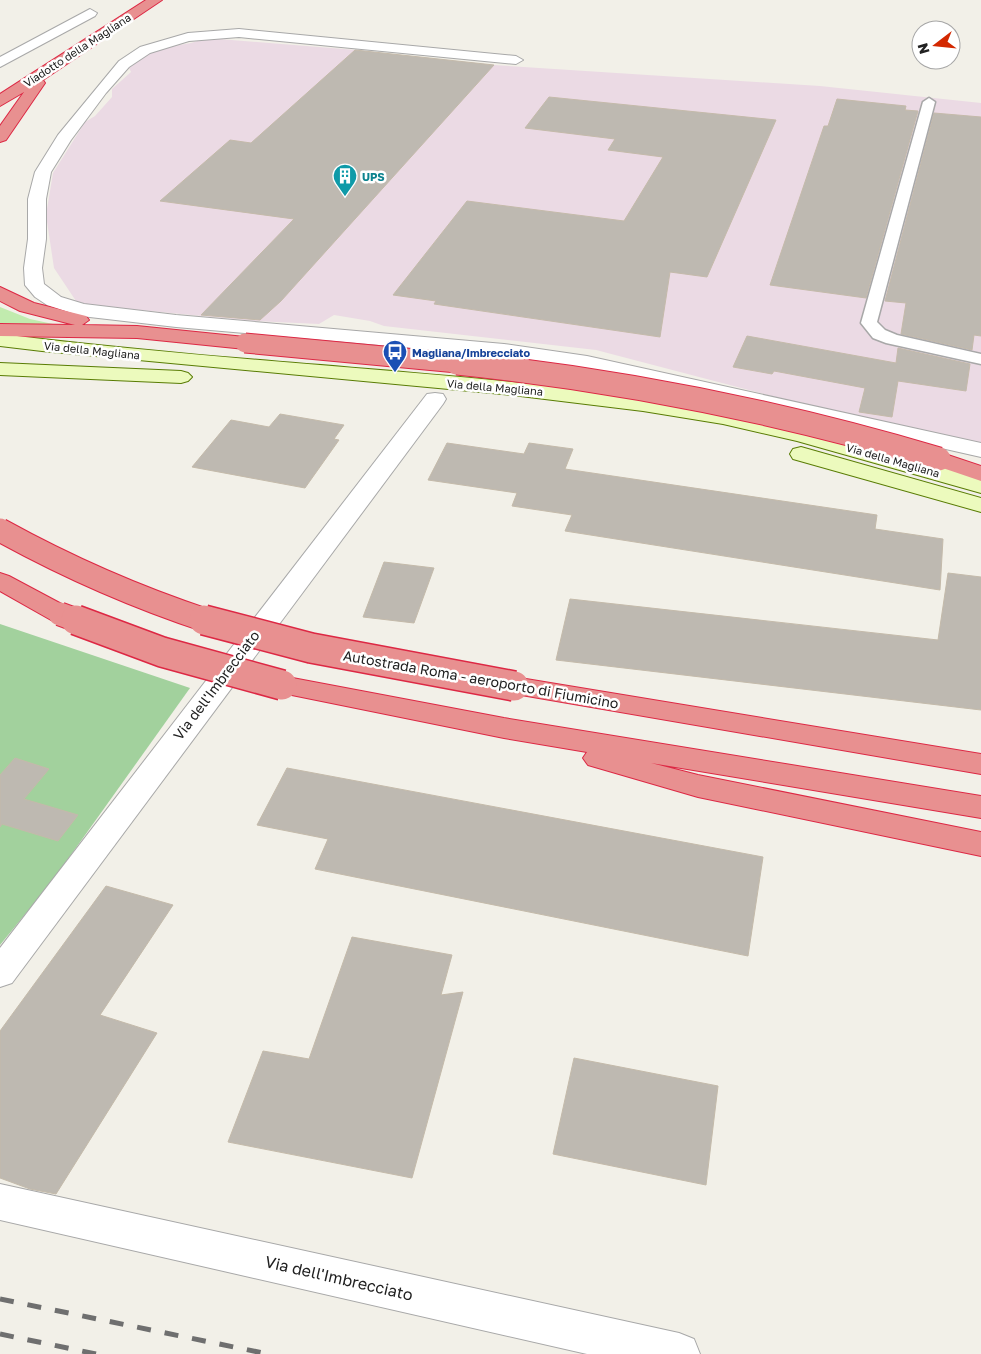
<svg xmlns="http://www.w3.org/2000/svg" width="981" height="1354" viewBox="0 0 981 1354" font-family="'Golos Text',sans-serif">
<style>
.industrial{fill:#ebdae4}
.grass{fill:#c1ebae}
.forest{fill:#a2d19d}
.building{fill:#beb9b1;stroke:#c4baaa}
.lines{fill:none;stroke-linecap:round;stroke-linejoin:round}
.lane-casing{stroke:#a8a8a8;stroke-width:3}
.street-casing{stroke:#a8a8a8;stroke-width:2}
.secondary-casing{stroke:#597c04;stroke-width:2}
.highway-casing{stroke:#dd2844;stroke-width:2}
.lane{fill:#fff;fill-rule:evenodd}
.street{fill:#fff;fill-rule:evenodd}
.secondary{fill:#ecfabd;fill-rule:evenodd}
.highway{fill:#e89090;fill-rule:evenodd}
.rail{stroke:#6f6f6f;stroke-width:5;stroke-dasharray:14 14;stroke-linecap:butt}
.highway-bridge-far2-casing{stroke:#dd2844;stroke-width:21;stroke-linecap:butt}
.highway-bridge-far1-casing{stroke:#dd2844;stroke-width:25;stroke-linecap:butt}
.highway-bridge-casing{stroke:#dd2844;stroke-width:32;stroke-linecap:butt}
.highway-bridge-far2{stroke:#e89090;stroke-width:19}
.highway-bridge-far1{stroke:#e89090;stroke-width:23}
.highway-bridge{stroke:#e89090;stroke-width:29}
.labels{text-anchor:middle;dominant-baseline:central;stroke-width:5;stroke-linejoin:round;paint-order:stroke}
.far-street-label{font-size:11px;fill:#212121;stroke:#fff}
.far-culture-label{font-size:11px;font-weight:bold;fill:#0d838f;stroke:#fff;text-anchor:start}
.far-transit-label{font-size:11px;font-weight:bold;fill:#164399;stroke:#fff;text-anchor:start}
.street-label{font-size:14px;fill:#212121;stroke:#fff}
.near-street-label{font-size:16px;fill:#212121;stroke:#fff}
</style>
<rect width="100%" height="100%" fill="#f2f0e8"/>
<path class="industrial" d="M207,38l149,12 138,15 326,21 161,17v348l-385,-101 -212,-24 -14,-5 -36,-6 -15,9 -66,-3 -175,-17 -24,-36 -8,-53 7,-42 32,-51 10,-6 17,-19v-8l19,-17 -2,-4 21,-18 41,-7z"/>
<path class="grass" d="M0,307l30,12 32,7 -62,-3z"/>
<path class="forest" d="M0,624l190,64 -137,192 -53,65z"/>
<g class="building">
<path d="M355,50l139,15 -213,236 -21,19 -59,-5 93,-96 -134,-18 70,-61 21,3z"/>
<path d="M549,97l227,23 -69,157 -37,-5 -10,65 -226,-33 2,-3 -43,-6 74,-94 157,20 39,-64 -55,-7 7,-11 -90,-11z"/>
<path d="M837,99l69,7 -1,4 13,1 -52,187 -96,-13 54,-159h4z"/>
<path d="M934,113l47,4v219l-7,-1 -2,15 -71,-16 5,-31 -21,-2z"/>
<path d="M747,336l149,27 2,-15 72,16 -4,27 -68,-10 -6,36 -33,-5 6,-24 -91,-17 -2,3 -39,-7z"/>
<path d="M280,414l64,11 -10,14 5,1 -34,48 -113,-21 39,-47 38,7z"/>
<path d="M447,443l77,11 5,-11 44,6 -8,20 312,46 -2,14 68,10 -3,51 -375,-59 7,-16 -60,-9 5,-13 -89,-13z"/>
<path d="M384,562l50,6 -20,55 -51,-6z"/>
<path d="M948,573l33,4v133l-425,-50 14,-61 368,41z"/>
<path d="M15,758l34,11 -25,30 54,16 -20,26 -56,-17 -2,3v-52z"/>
<path d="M287,768l476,89 -15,99 -433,-87 13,-30 -71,-14z"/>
<path d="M106,886l67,19 -73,110 57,18 -101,161 -26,-5 -30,-11v-147z"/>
<path d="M352,937l100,18 -11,40 22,-3 -51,186 -184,-36 35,-91 46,8z"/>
<path d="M574,1058l144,28 -12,99 -153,-31z"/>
</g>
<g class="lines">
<defs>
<path id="lane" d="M929,98l6,4 -58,220 8,8 12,5 84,19v10l-95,-21 -13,-5 -12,-15 62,-221z"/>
<g id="street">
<path d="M90,9l7,4 -2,3 -95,51v-10z"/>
<path d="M239,29l277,27 7,4 -7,4 -277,-27 -50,4 -39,12 -21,14 -23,26 -35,47 -20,32 -5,27v40l-4,29 2,16 17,13 23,7 92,11 328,29 83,12 394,87v14l-394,-89 -83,-12 -328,-29 -95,-11 -34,-11 -12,-8 -10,-12 -1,-17 4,-29v-40l7,-27 23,-37 61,-74 21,-14 48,-14z"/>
<path d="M435,393l8,1 3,5 -3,5 -431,579 -12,4v-39l427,-554z"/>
<path d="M0,1184l679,149 15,6 6,15h-113l-587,-134z"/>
</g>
<g id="secondary">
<path d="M0,334c122,15 245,25 368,35 106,9 212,18 318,35 100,17 198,44 295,74v15l-184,-52 -74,-17 -80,-13 -131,-16 -470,-44 -42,-5z"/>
<path d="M0,363l181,8 7,2 4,4 -4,4 -7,2 -181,-8z"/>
<path d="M801,447l180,51v14l-188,-53 -3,-5 3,-5z"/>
</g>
<g id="highway">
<path d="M146,0h16l-119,80 2,3 -39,57 -6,2v-16l24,-34 -24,14v-12z"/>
<path d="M0,287l34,16 52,13 3,4 -7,5 55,1 108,11 7,2 3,4 -3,4 -7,2 -108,-11 -137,-2v-12l75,1 -55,-14 -20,-10z"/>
<path d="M939,452l42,14v15l-50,-17 -3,-5 3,-5z"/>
<path d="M0,573l9,3 60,32 4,6 -4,6 -9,2 -9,-2 -51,-29z"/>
<path d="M282,676l222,42 477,78v22l-330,-55 47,12 283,57v24l-283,-59 -110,-32 -5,-7 4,-6 -83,-14 -232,-47 -4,-6 4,-6z"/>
<path d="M514,677l467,77v20l-477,-82 -4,-6 4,-6z"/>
</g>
</defs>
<use href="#lane" class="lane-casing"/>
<use href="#street" class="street-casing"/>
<use href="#secondary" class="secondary-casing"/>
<use href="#highway" class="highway-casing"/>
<use href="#lane" class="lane"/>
<use href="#street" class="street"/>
<use href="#secondary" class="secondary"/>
<use href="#highway" class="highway"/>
<g class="rail">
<path d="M0,1299l268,55"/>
<path d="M0,1334l96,20"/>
</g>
<defs>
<path id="highway-bridge-far2" d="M245,343l223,21"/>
<g id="highway-bridge-far1">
<path d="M457,363c164,17 324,49 482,96"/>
<path d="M0,530c67,37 135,67 208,91"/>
<path d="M60,614l19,7"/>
</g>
<g id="highway-bridge">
<path d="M76,620l86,32 120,33"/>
<path d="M204,620l107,28 203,38"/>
</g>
</defs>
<use href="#highway-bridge-far2" class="highway-bridge-far2-casing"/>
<use href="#highway-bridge-far1" class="highway-bridge-far1-casing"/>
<use href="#highway-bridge" class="highway-bridge-casing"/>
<use href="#highway-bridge-far2" class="highway-bridge-far2"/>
<use href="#highway-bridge-far1" class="highway-bridge-far1"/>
<use href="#highway-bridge" class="highway-bridge"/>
</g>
<defs>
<symbol id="building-pin" viewBox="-11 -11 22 30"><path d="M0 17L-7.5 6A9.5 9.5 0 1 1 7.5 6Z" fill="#0f9aa8" stroke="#fff"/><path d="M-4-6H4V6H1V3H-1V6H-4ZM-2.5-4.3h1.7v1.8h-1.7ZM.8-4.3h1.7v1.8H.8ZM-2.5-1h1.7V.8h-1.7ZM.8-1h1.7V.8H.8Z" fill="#fff"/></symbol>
<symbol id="bus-pin" viewBox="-11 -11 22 30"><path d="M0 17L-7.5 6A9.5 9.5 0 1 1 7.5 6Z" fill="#1a4fb4" stroke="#fff"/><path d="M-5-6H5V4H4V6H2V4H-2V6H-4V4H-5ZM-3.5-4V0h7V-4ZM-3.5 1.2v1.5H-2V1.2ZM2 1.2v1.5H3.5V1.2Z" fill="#fff"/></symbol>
</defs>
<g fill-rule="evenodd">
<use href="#building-pin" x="331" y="162" width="28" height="38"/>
<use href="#bus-pin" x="381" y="338" width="28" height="38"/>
</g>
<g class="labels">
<g class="far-street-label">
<text transform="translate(77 50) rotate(-33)">Viadotto della Magliana</text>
<text transform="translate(92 350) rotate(6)">Via della Magliana</text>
<text transform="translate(495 387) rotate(5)">Via della Magliana</text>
<text transform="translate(893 460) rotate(16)">Via della Magliana</text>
</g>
<g class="far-culture-label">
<text x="362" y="176">UPS</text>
</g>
<g class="far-transit-label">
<text x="412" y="352">Magliana/Imbrecciato</text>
</g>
<g class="street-label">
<text transform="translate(481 679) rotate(10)">Autostrada Roma - aeroporto di Fiumicino</text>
<text transform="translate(216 685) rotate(-53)">Via dell'Imbrecciato</text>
</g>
<g class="near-street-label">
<text transform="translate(339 1278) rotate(13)">Via dell'Imbrecciato</text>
</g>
</g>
<g transform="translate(936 45) rotate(254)"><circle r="24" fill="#ffffff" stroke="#a6a6a6"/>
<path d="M0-4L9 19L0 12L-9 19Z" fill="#d32800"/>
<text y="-8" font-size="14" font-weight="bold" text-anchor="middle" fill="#212121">N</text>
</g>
</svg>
